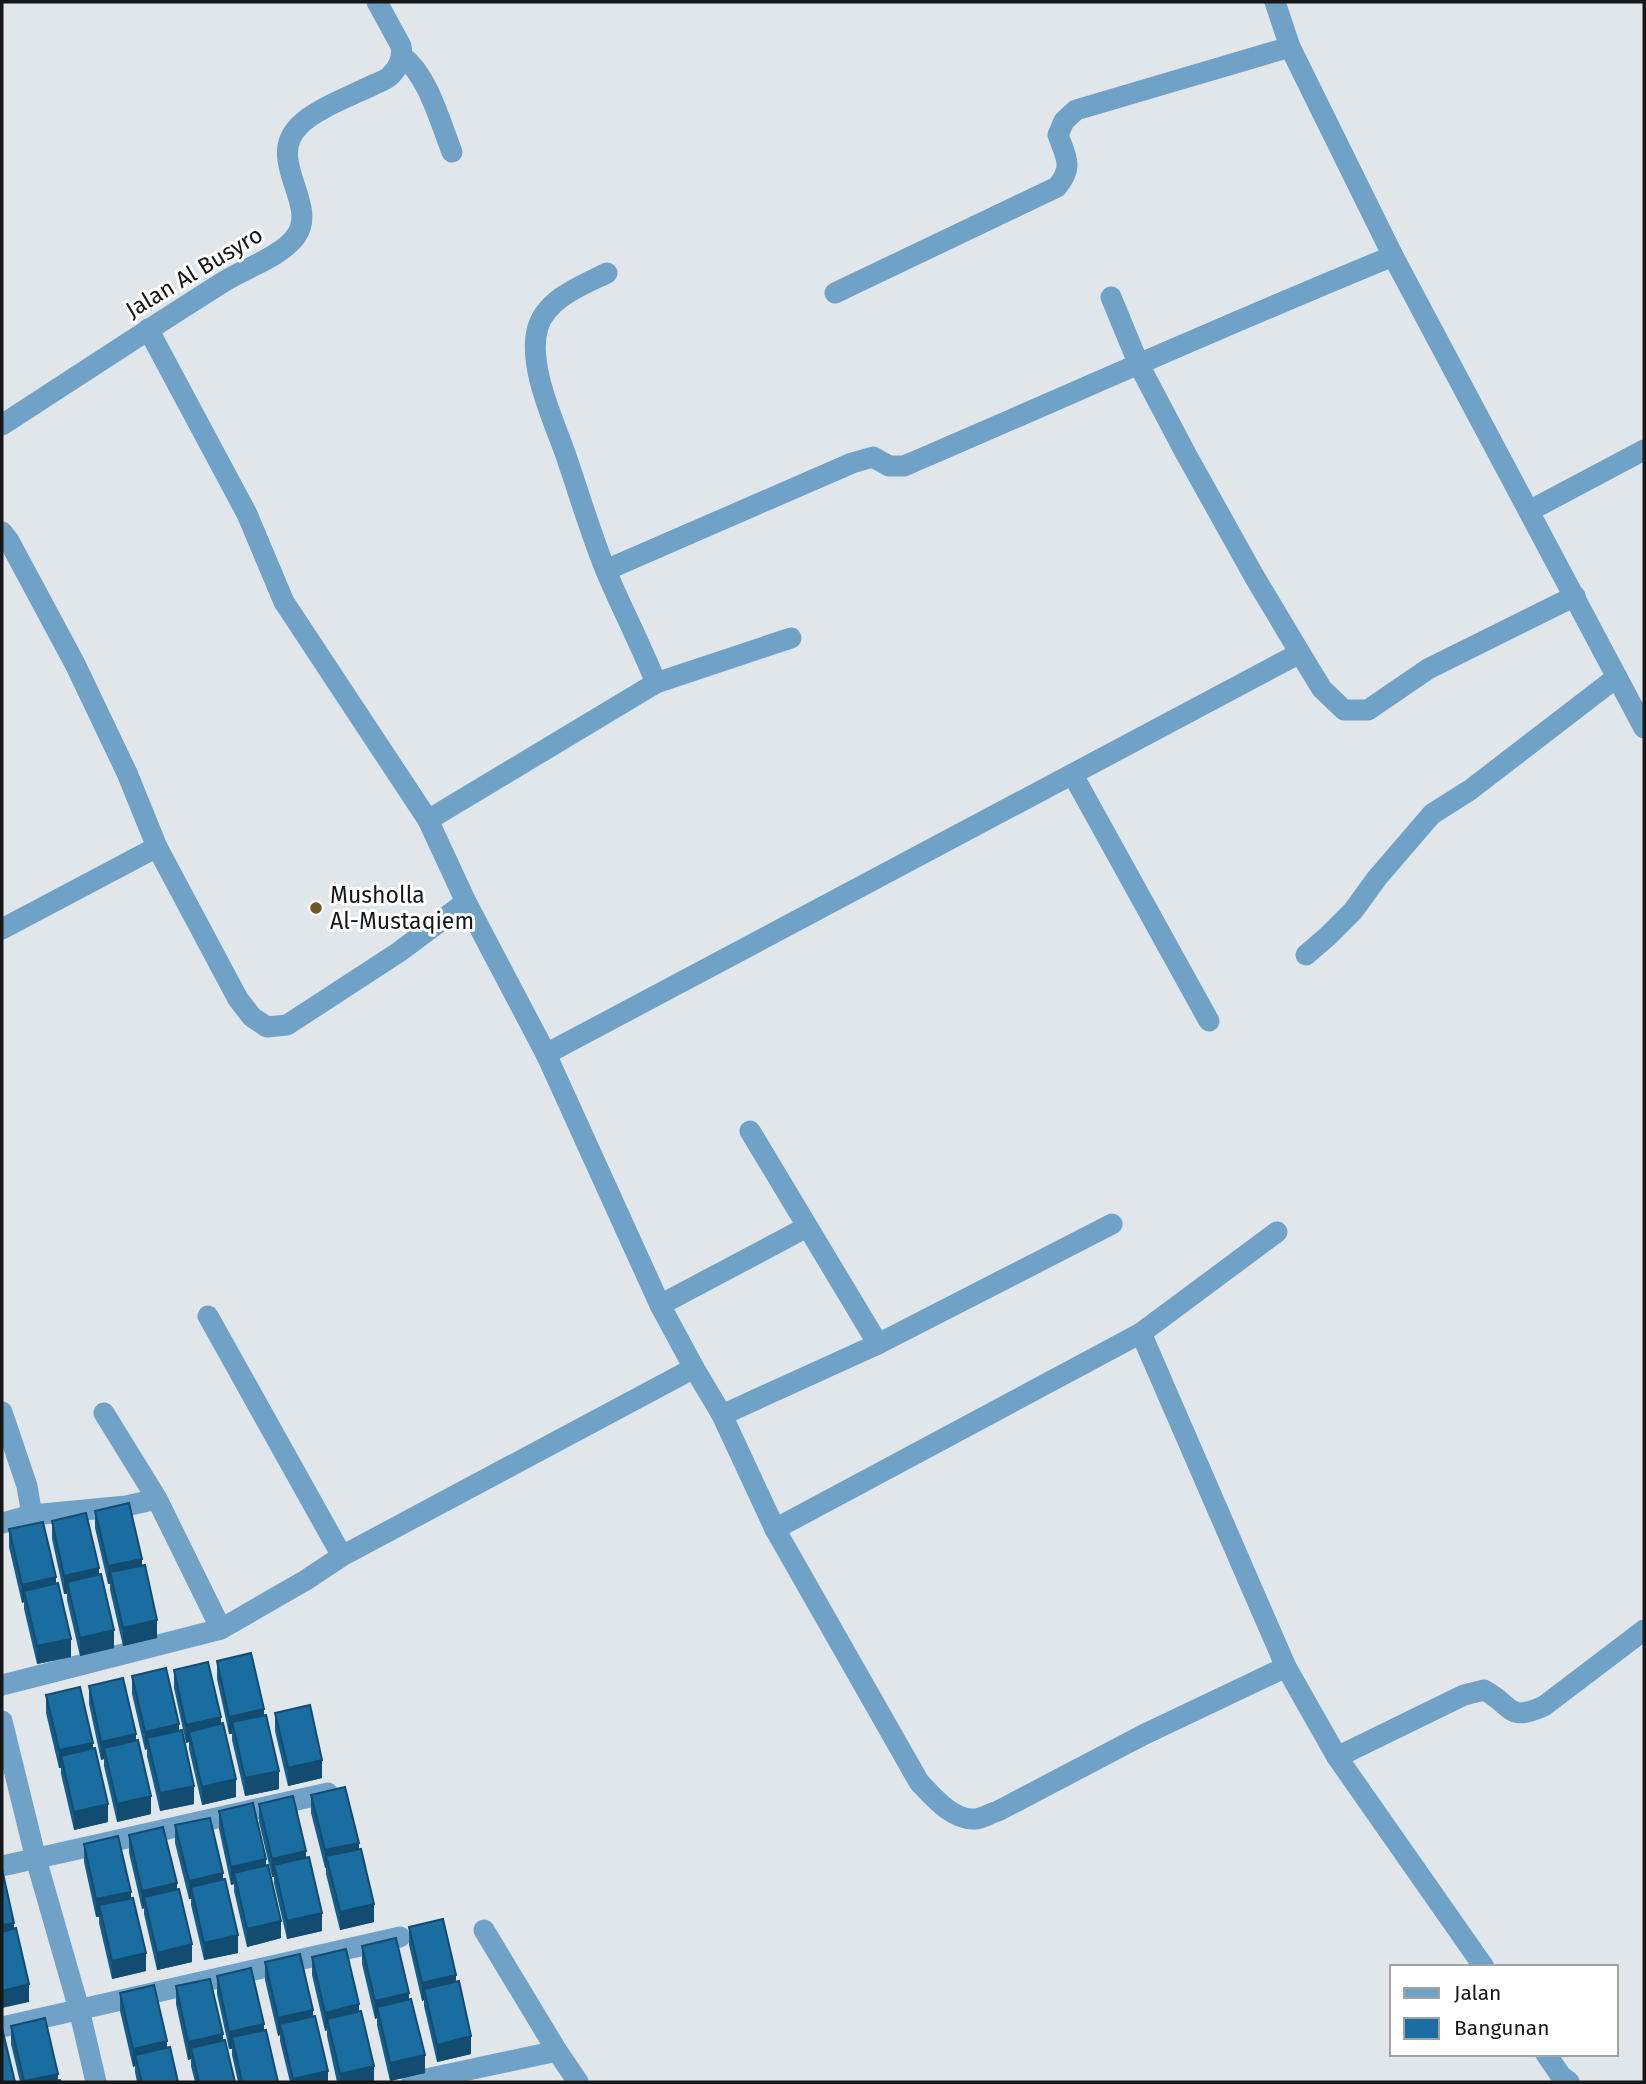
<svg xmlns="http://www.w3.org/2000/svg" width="1646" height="2084" viewBox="0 0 1646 2084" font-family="'Fira Sans',sans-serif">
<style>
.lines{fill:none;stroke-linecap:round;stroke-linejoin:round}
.minor{stroke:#70a1c7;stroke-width:21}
.wall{fill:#165e8a}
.shaded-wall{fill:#124c70}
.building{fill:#1a6da0;stroke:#124c70;stroke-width:2}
.poi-dot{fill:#705527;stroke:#fff;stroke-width:2.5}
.labels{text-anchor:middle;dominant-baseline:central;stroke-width:6;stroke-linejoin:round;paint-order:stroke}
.street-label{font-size:23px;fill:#151719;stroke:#fff}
.poi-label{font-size:23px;fill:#151719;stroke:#fff;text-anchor:start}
</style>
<rect width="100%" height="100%" fill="#e1e6eb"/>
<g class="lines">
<g class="minor">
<path d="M1275,2l15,45 103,209 251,472"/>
<path d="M402,56c26,19 38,66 50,96"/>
<path d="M607,273c-24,12 -60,25 -69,54 -11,36 14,90 26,123 14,40 26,82 42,121 16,38 35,74 50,112"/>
<path d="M835,293l222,-106c17,-20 9,-30 1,-52l6,-14 12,-11 214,-63"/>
<path d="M1111,297l28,68 47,89 68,122 46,77"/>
<path d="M148,329l99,185 37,88 144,218 38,82 80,152 114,251 34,63 28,47 53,114 144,253c14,15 34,39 57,37 7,-1 15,-6 22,-8l145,-76 143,-68 51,90 147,210"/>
<path d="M2,425c74,-48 148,-97 223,-144 21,-13 57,-25 71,-45 23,-32 -31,-76 3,-110 14,-16 54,-31 74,-41 6,-3 14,-5 18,-10 8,-8 12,-19 10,-29l-24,-44"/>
<path d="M1529,511l115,-61"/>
<path d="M2,532l7,9 66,123 52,109 30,74 -155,82"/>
<path d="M606,570l246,-107 21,-6 16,9h15c163,-70 325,-143 489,-210"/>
<path d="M1073,775l136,246"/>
<path d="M428,820l228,-137 135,-45"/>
<path d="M157,847l81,152 14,18 15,10 20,-2 112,-73 67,-50"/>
<path d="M1306,955l22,-19 25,-25 24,-33 55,-64 38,-24 147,-113"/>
<path d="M546,1054l754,-401 22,36 22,21h24l60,-41 147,-73"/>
<path d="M750,1131l128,213"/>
<path d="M660,1305l147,-78"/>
<path d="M208,1316l134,240"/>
<path d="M1141,1333l136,-101"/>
<path d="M2,1412l25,74 5,29 -30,8"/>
<path d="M722,1415l156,-71 234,-120"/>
<path d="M32,1515l94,-9 31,-7"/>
<path d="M775,1529l366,-196 145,334"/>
<path d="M221,1629l85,-49 36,-24 352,-188"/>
<path d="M2,1685l219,-56 -64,-130 -53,-86"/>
<path d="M2,1721l34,138 43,150 17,73"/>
<path d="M1337,1757l127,-62 20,-5c29,15 23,33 60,16l100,-76"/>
<path d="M2,1866l326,-73"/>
<path d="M484,1930l73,121 21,31"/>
<path d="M2,2027l398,-90"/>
<path d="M1546,2054l15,22 8,6"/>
<path d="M412,2082l145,-31"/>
</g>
</g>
<g class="wall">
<path d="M95,1511l47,54 15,73 -34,8 -13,-56v-6h-2l-13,-56z"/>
<path d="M52,1521l47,54 15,73 -34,8 -13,-56v-6h-3l-12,-55z"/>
<path d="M9,1529l47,54 15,74 -34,7 -13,-55v-7l-2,1 -13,-56z"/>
<path d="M217,1661l47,54 15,74 -34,7 -13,-56v-6h-3l-12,-55z"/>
<path d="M174,1670l47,54 15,73 -34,8 -13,-56v-7l-3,1 -12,-55z"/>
<path d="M132,1676l47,55 15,73 -34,7 -13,-55v-7l-2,1 -13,-56z"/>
<path d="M89,1686l47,54 15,74 -34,8 -13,-56v-7l-3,1 -12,-56z"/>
<path d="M46,1695l47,54 15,73 -34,8 -13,-56v-6h-2l-13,-55z"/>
<path d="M275,1713l47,65 -34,8 -13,-55z"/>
<path d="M311,1795l48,54 15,73 -34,8 -14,-56v-6h-1l-14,-55z"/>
<path d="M259,1804l47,54 16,73 -35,8 -13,-56v-6h-2l-13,-55z"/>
<path d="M219,1811l47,55 15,72 -34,9 -13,-56v-7l-3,1 -12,-56z"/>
<path d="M175,1825l48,55 15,73 -34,7 -13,-55v-6h-2l-14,-56z"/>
<path d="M129,1835l48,54 15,73 -35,8 -13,-56v-6l-2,1 -13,-56z"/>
<path d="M84,1844l47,54 15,73 -34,8 -13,-56v-6h-3l-12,-55z"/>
<path d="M409,1927l47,54 15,73 -34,8 -13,-56v-6l-2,1 -13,-56z"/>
<path d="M362,1946l47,54 16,73 -35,8 -13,-56v-7l-2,1 -13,-55z"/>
<path d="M312,1957l47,54 15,71h-37l-10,-46v-6l-2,1 -13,-56z"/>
<path d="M265,1962l48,54 15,66h-38l-10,-41v-6l-2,1 -13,-56z"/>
<path d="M217,1976l47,54 14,52h-40l-6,-27v-6h-3l-12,-55z"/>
<path d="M176,1986l47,54 12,42h-40l-4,-16v-7l-3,1 -12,-56z"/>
<path d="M120,1993l47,54 11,35h-41l-2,-10v-6l-2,1 -13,-56z"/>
<path d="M11,2026l47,54 3,2h-41l-9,-38z"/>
</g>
<g class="shaded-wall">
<path d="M142,1559v18l-32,-5v12h-2v-18z"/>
<path d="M99,1568v18l-32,-4v12h-3v-18z"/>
<path d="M56,1577v18l-32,-4v11l-2,1v-18z"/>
<path d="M157,1620v18l-34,8v-18z"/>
<path d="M114,1630v18l-34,8v-18z"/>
<path d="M71,1639v18l-34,7v-18z"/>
<path d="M264,1709v18l-32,-5v12h-3v-17z"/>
<path d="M221,1717v18l-32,-3v10l-3,1v-18z"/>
<path d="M179,1724v18l-32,-4v11l-2,1v-18z"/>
<path d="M136,1734v18l-32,-4v11l-3,1v-18z"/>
<path d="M93,1743v17l-32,-4v12h-2v-18z"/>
<path d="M322,1760v18l-34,8v-18z"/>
<path d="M279,1771v18l-34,7v-18z"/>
<path d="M236,1779v18l-34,8v-18z"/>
<path d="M194,1786v18l-34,7v-18z"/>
<path d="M151,1796v18l-34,8v-18z"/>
<path d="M108,1804v18l-34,8v-18z"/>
<path d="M359,1843v18l-33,-5v12h-1v-18z"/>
<path d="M306,1851v18l-32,-4v12h-2v-18z"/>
<path d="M266,1859v18l-32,-4v11l-3,1v-18z"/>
<path d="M223,1873v18l-32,-4v12h-2v-18z"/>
<path d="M177,1883v18l-33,-4v11l-2,1v-18z"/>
<path d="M131,1892v18l-32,-5v12h-3v-18z"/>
<path d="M374,1904v18l-34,8v-18z"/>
<path d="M322,1913v18l-35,8v-18z"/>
<path d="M281,1921v17l-34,9v-18z"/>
<path d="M14,1923v17l-12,3v-18z"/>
<path d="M238,1935v18l-34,7v-17z"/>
<path d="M192,1944v18l-35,8v-17z"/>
<path d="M146,1953v18l-34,8v-18z"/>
<path d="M456,1975v18l-32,-4v11l-2,1v-18z"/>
<path d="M29,1984v18l-27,6v-17z"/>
<path d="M409,1993v18l-32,-4v11l-2,1v-18z"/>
<path d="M359,2004v18l-32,-3v11l-2,1v-18z"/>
<path d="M313,2010v18l-33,-4v11l-2,1v-18z"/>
<path d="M264,2024v18l-32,-5v12h-3v-17z"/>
<path d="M223,2034v18l-32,-4v11l-3,1v-18z"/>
<path d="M471,2036v18l-34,8v-17z"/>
<path d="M167,2041v18l-32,-4v11l-2,1v-18z"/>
<path d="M425,2055v18l-35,8v-18z"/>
<path d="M374,2066v16h-34v-8z"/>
<path d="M328,2071v11h-35v-3z"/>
<path d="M58,2074v8h-34v-1z"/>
</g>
<g class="building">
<path d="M129,1503l13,56 -34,7 -13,-55z"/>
<path d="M86,1513l13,55 -35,8 -12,-55z"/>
<path d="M43,1522l13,55 -34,8 -13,-56z"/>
<path d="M145,1565l12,55 -34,8 -13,-56z"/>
<path d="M101,1574l13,56 -34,8 -13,-56z"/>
<path d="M58,1583l13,56 -34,7 -13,-55z"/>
<path d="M251,1653l13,56 -35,8 -12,-56z"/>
<path d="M208,1662l13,55 -35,8 -12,-55z"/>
<path d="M166,1668l13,56 -34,8 -13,-56z"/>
<path d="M123,1678l13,56 -35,8 -12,-56z"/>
<path d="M80,1687l13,56 -34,7 -13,-55z"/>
<path d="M310,1705l12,55 -34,8 -13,-55z"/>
<path d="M266,1715l13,56 -34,7 -13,-56z"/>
<path d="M223,1723l13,56 -34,8 -13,-55z"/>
<path d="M182,1730l12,56 -34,7 -13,-55z"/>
<path d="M138,1740l13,56 -34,8 -13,-56z"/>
<path d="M95,1748l13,56 -34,8 -13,-56z"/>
<path d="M345,1787l14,56 -34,7 -14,-55z"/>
<path d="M293,1796l13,55 -34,8 -13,-55z"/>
<path d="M253,1803l13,56 -35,8 -12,-56z"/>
<path d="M210,1818l13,55 -34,8 -14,-56z"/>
<path d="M163,1827l14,56 -35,8 -13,-56z"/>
<path d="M118,1836l13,56 -35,7 -12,-55z"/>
<path d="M361,1849l13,55 -34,8 -14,-56z"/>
<path d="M309,1857l13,56 -35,8 -13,-56z"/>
<path d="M268,1865l13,56 -34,8 -13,-56z"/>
<path d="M2,1869l12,54 -12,2z"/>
<path d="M225,1879l13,56 -34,8 -13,-56z"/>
<path d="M179,1889l13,55 -35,9 -13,-56z"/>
<path d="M133,1898l13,55 -34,8 -13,-56z"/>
<path d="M443,1919l13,56 -34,8 -13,-56z"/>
<path d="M16,1928l13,56 -27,7v-59z"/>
<path d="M396,1938l13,55 -34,8 -13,-55z"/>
<path d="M346,1949l13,55 -34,9 -13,-56z"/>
<path d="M300,1954l13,56 -35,8 -13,-56z"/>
<path d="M251,1968l13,56 -35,8 -12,-56z"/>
<path d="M210,1979l13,55 -35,8 -12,-56z"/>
<path d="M459,1981l12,55 -34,9 -13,-56z"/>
<path d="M154,1985l13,56 -34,8 -13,-56z"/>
<path d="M411,1999l14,56 -35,8 -13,-56z"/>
<path d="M361,2011l13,55 -34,8 -13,-55z"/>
<path d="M315,2016l13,55 -35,8 -13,-55z"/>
<path d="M45,2018l13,56 -34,7 -13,-55z"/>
<path d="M2,2028l13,54h-13z"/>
<path d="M266,2030l12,52h-36l-10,-45z"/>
<path d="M225,2040l10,42h-36l-8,-34z"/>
<path d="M170,2047l8,35h-36l-7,-27z"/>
<path d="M60,2080l1,2h-13z"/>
</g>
<circle class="poi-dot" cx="316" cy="908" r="7"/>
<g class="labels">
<g class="street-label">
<text transform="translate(194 272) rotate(-31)">Jalan Al Busyro</text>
</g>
<g class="poi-label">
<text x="330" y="895">Musholla<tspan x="330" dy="26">Al-Mustaqiem</tspan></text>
</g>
</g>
<rect width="1646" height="2084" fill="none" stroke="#151719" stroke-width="7"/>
<rect x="1390" y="1965" width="228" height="91" fill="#ffffff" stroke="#a1a2a3" stroke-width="2"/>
<rect x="1404" y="1988" width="35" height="10" fill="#70a1c7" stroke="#a1a2a3" stroke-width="2"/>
<text x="1454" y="2000" font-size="21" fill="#151719">Jalan</text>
<rect x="1404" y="2018" width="35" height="21" fill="#1a6da0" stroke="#a1a2a3" stroke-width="2"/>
<text x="1454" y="2035" font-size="21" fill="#151719">Bangunan</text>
</svg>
